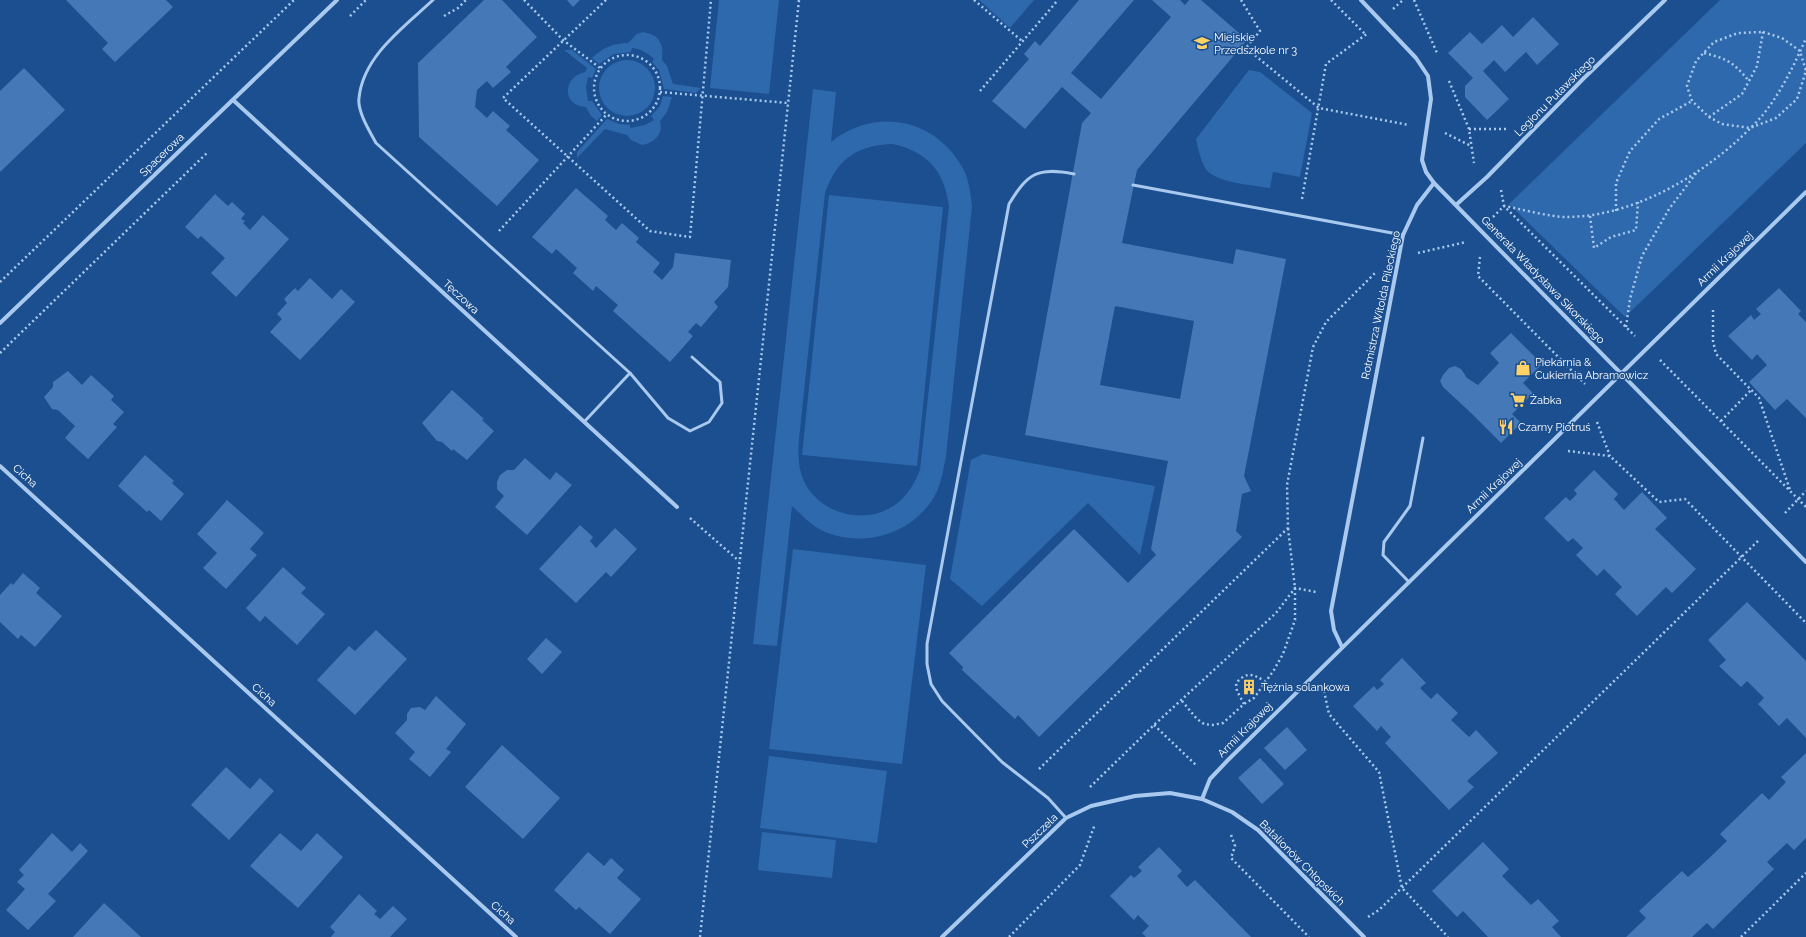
<svg xmlns="http://www.w3.org/2000/svg" width="1806" height="937" viewBox="0 0 1806 937" font-family="Raleway,sans-serif">
<style>
.green{fill:#2e69ad;fill-rule:evenodd}
.building{fill:#4478b7;fill-rule:evenodd}
.lines{fill:none;stroke-linecap:round;stroke-linejoin:round}
.path{stroke:#a9c9ee;stroke-width:2.5;stroke-dasharray:2 3;stroke-linecap:butt}
.service{stroke:#a9c9ee;stroke-width:3}
.minor{stroke:#a9c9ee;stroke-width:4}
.labels{text-anchor:middle;dominant-baseline:central;stroke-width:3;stroke-linejoin:round;paint-order:stroke}
.poi-label{font-size:11px;fill:#fff;stroke:#1b4f8f;text-anchor:start}
.street-label{font-size:11px;fill:#fff;stroke:#1b4f8f}
</style>
<rect width="100%" height="100%" fill="#1b4f8f"/>
<g class="green">
<path d="M719,0h60l-10,94 -59,-6z"/>
<path d="M979,0h55l-24,28z"/>
<path d="M1720,0h86v143l-181,174 -116,-113z"/>
<path d="M643,32c17,3 21,12 19,28l5,6 6,18 28,4 -5,5 -32,-4 -5,-19 -7,-8 2,-3c-6,-6 -13,-10 -22,-11l-1,4 -17,2 -15,10 -7,-6c10,-10 22,-15 36,-15l9,-9z"/>
<path d="M564,50h8l24,19 -4,9 -4,-1 -2,10 2,14h4l10,14 -5,6 -6,-5 -5,-9c-24,-1 -24,-30 -1,-35l2,-4z"/>
<circle cx="627" cy="88" r="28"/>
<path d="M1249,70l11,2 52,41 -12,64 -27,-5 -3,16c-17,-3 -59,-5 -66,-22 -4,-8 -6,-18 -8,-27z"/>
<path d="M813,89l23,3 -5,50c43,-34 101,-25 130,23 8,12 9,27 11,41l-26,250c-3,15 -5,30 -13,43 -23,35 -67,48 -105,34 -15,-5 -25,-17 -36,-27l-15,140 -24,-2zM893,144c35,8 51,27 56,62l-29,264c-7,17 -16,31 -32,39 -32,17 -78,-1 -87,-36 -3,-12 -3,-22 -2,-34l26,-246c12,-34 32,-48 68,-49z"/>
<path d="M663,96l9,1 -5,15 -7,9c4,13 -6,22 -18,24l-11,-5 -4,-5 -22,-6 -28,29v-6l30,-33 12,5 11,1v3l15,-3 9,-5 -3,-4 9,-10z"/>
<path d="M829,195l114,12 -26,259 -115,-11z"/>
<path d="M983,454l172,32 -15,69 -52,-52 -106,103 -32,-27 21,-119z"/>
<path d="M793,549l133,16 -24,199 -133,-15z"/>
<path d="M769,756l118,15 -10,72 -117,-15z"/>
<path d="M762,832l74,8 -4,38 -74,-8z"/>
</g>
<g class="building">
<path d="M66,0h100l7,7 -58,55 -13,-13 6,-6z"/>
<path d="M484,0h18l35,37 -31,30 5,5 -18,16 -6,-7 -10,9 -2,17 12,11 6,-7 17,15 -4,4 33,30 -42,46 -78,-69 -1,-74z"/>
<path d="M567,0h13l-7,7z"/>
<path d="M1079,0h55l-63,73 30,26 70,-82 -19,-17h28l5,5 4,-5h12l46,40 -110,130 -15,73 111,21 3,-15 50,10 -42,217 7,15 -9,3 -6,37 6,6 -203,200 -21,-22 -3,4 -53,-49 1,-3 -14,-14 125,-124 54,54 28,-28 -5,-6 17,-88 -143,-26 57,-312 9,-10 -29,-26 -37,42 -33,-28 37,-42 -5,-5 11,-13 5,5zM1115,306l79,15 -14,78 -80,-14z"/>
<path d="M1533,17l26,27 -22,21 -11,-13 -21,20 -11,-12 -11,11 26,28 -22,21 -22,-23v-11l8,-8 -25,-25 22,-21 12,12 20,-19 11,12z"/>
<path d="M24,68l41,42 -65,62v-81z"/>
<path d="M576,188l32,28 -3,4 11,10 6,-7 17,15 -3,4 24,21 -7,9 9,8 11,-13 2,-14 56,7 -3,27 -14,15 4,5 -17,20 -5,-4 -8,9 5,4 -23,26 -57,-51 5,-6 -22,-19 -3,5 -20,-18 4,-5 -21,-19 -4,5 -20,-17z"/>
<path d="M215,194l13,12 4,-4 13,12 -4,5 4,2 -2,2 7,7 13,-15 26,24 -53,58 -25,-24 14,-15 -24,-22 -3,3 -13,-12z"/>
<path d="M310,278l22,21 9,-10 14,13 -55,58 -30,-28 12,-13 -5,-5 10,-11 -3,-4 11,-11 3,3z"/>
<path d="M1779,288l22,23 -3,3 8,8v96l-19,-19 -12,11 -26,-28 18,-17 -10,-11 -5,6 -24,-24 23,-21 3,5 7,-6 -5,-5z"/>
<path d="M1511,333l31,31 -19,19 10,10 -21,21 9,9 -20,20 -31,-31 -27,-25 -3,-6 3,-6 6,-7 6,-2 6,3 6,9 11,7 21,-22 -9,-10z"/>
<path d="M68,371l14,14 9,-10 23,21 -3,4 13,12 -11,12 4,3 -29,32 -23,-21 10,-12 -17,-16 -6,-1 -8,-12 9,-10v-5z"/>
<path d="M452,390l32,29 -2,1 12,11 -27,29 -14,-11 -1,2 -10,-9 -5,-1 -15,-18z"/>
<path d="M145,455l29,26 -2,2 12,11 -23,27 -12,-11 -2,2 -29,-26z"/>
<path d="M525,458l25,22 6,-8 16,13 -45,50 -32,-28 9,-11 -7,-7v-7l3,-7 7,-5h7z"/>
<path d="M1594,470l24,24 -4,5 10,11 18,-18 25,26 -12,11 41,40 -24,24 -6,-6 -29,29 -22,-22 7,-7 -18,-18 -7,7 -21,-21 7,-7 -10,-10 -5,4 -24,-24 22,-21 4,4 7,-7 -3,-4z"/>
<path d="M227,500l37,33 -14,16 7,6 -31,34 -23,-21 14,-15 -20,-19z"/>
<path d="M580,525l13,12 -3,4 6,7 19,-20 22,21 -26,28 -5,-5 -30,31 -37,-34z"/>
<path d="M283,567l23,21 -5,5 24,21 -28,31 -32,-29 -5,6 -14,-14z"/>
<path d="M23,573l17,15 -4,5 26,23 -27,31 -14,-12 -3,4 -18,-17v-27l11,-12 2,2z"/>
<path d="M1747,602l59,59v77l-19,-20 -8,8 -21,-22 6,-6 -17,-17 -6,6 -22,-21 7,-6 -18,-20z"/>
<path d="M376,630l31,29 -52,56 -38,-35 32,-34 6,5z"/>
<path d="M546,638l16,14 -20,22 -15,-15z"/>
<path d="M1402,658l24,25 -6,5 11,11 6,-6 21,20 -7,7 18,17 7,-7 22,23 -31,28 7,6 -25,23 -64,-67 6,-6 -10,-11 -4,5 -24,-25 21,-20 3,4 7,-6 -4,-4z"/>
<path d="M1250,680l5,4v7l-7,3 -5,-4 1,-7z"/>
<path d="M436,696l30,28 -20,25 5,3 -21,25 -21,-18 6,-7 -20,-19 12,-13v-6l4,-6 9,-1 5,3z"/>
<path d="M1287,727l20,23 -22,20 -21,-22z"/>
<path d="M502,745l58,53 -37,41 -58,-52z"/>
<path d="M1806,753v85l-12,12 -7,-7 -20,19 7,7 -61,60 -6,-6 -15,14h-66l20,-19 -7,-7 43,-40 6,6 18,-16 21,-20 -7,-7 42,-41 7,7 17,-18 -5,-5z"/>
<path d="M1260,758l24,26 -22,20 -24,-26z"/>
<path d="M226,767l24,22 10,-11 14,13 -45,49 -38,-35z"/>
<path d="M52,833l20,19 8,-9 8,8 -40,43 8,7 -28,29 -22,-20 19,-21 -8,-7 7,-7 -5,-5z"/>
<path d="M280,833l21,18 16,-18 26,24 -45,51 -48,-42z"/>
<path d="M1483,842l26,27 -7,7 29,29 7,-6 21,22 -7,6 9,10h-73l-25,-26 -6,6 -25,-26z"/>
<path d="M1159,847l23,24 -5,5 10,11 8,-7 56,57h-105l-4,-4 7,-7 -11,-11 -4,5 -24,-24 21,-21 3,3 8,-7 -4,-4z"/>
<path d="M588,852l16,14 7,-8 13,12 -7,8 24,21 -31,35 -31,-27 -3,3 -22,-20z"/>
<path d="M359,894l18,17 -3,3 6,5 13,-13 14,13 -17,18h-59l4,-5 -5,-5z"/>
<path d="M104,903l37,34h-68z"/>
</g>
<g class="lines">
<g class="path">
<path d="M524,0l39,40 37,28"/>
<path d="M606,0l-103,98 147,133 40,6 21,-237"/>
<path d="M974,0l48,41"/>
<path d="M1241,0l19,31 -14,17 73,60 90,17"/>
<path d="M1331,0l35,35"/>
<path d="M1414,0l23,53"/>
<path d="M1393,9l10,-9"/>
<path d="M350,16l16,-16"/>
<path d="M444,16l14,-8 8,-8"/>
<path d="M1763,32l19,6 18,13 6,20 -9,28 -21,19 -26,10 -28,-4 -13,-7 -17,-16 -5,-15 9,-25 18,-19 24,-9z"/>
<path d="M1704,53c24,6 29,9 45,28"/>
<circle cx="627" cy="88" r="33"/>
<path d="M1449,81l20,48 5,34"/>
<path d="M980,91l78,-91"/>
<path d="M660,92l128,11"/>
<path d="M1709,117l33,-23 15,-28 6,-34"/>
<path d="M1469,129h40"/>
<path d="M1445,133l26,13"/>
<path d="M1501,190l3,16 131,130"/>
<path d="M1302,199l24,-135 42,-31"/>
<path d="M1616,211v-28l14,-32 29,-32 33,-18"/>
<path d="M1590,216l4,32 17,-11 25,-7 2,-28"/>
<path d="M1493,217l11,-11c17,3 46,11 62,11 72,0 148,-48 195,-100 18,-21 34,-53 45,-79"/>
<path d="M499,231l108,-117"/>
<path d="M1418,253l48,-11"/>
<path d="M1480,257l-2,19 107,108"/>
<path d="M0,282l294,-282"/>
<path d="M1713,310v31l3,13 43,44 31,92"/>
<path d="M1626,327l4,-28 12,-43 27,-47 28,-37"/>
<path d="M0,353l208,-201"/>
<path d="M1660,360l146,147"/>
<path d="M1721,421l30,-31"/>
<path d="M1597,422l13,34"/>
<path d="M1568,451l42,5 49,46 26,-3 121,124"/>
<path d="M1785,513l21,-22"/>
<path d="M690,518l49,43"/>
<path d="M1324,691l5,23 50,58 23,116 46,49"/>
<path d="M1182,701l15,18 7,5 8,1 11,-2 21,-19 10,-6 20,-28 9,-16 12,-34v-32l-7,-60"/>
<path d="M1244,704l-7,-13 -1,-8c12,-12 16,-9 29,-2"/>
<path d="M1154,725l43,41"/>
<path d="M1039,769l249,-241 -1,-43 26,-138 13,-25 50,-50"/>
<path d="M1090,787l64,-62 122,-112 19,-25 21,4"/>
<path d="M1231,835l4,11 -4,12 78,79"/>
<path d="M1368,917l11,-7 380,-370"/>
<path d="M700,937l99,-937"/>
<path d="M1009,937l71,-72 15,-41"/>
<path d="M1741,937l65,-64"/>
</g>
<g class="service">
<path d="M433,0c-29,27 -70,56 -74,98 -2,13 11,34 17,45l254,230 -46,49"/>
<path d="M1133,185l270,50"/>
<path d="M630,373l38,45 22,13 19,-9 13,-19 -2,-21 -28,-25"/>
<path d="M1409,582l-26,-27 1,-13 26,-36 13,-68"/>
<path d="M1066,818l-18,-20 -46,-36 -60,-61 -11,-17 -4,-20v-20l82,-440c19,-31 28,-37 65,-30"/>
</g>
<g class="minor">
<path d="M1361,0l55,58 12,18 3,23 -9,61 4,12 8,11 372,379"/>
<path d="M233,100l444,407"/>
<path d="M1457,204l30,-27 97,-99 81,-78"/>
<path d="M0,323l337,-323"/>
<path d="M0,466l516,471"/>
<path d="M1342,647l-8,-17 -3,-19 72,-376 14,-30 17,-22"/>
<path d="M1202,799l8,-20 18,-19 578,-568"/>
<path d="M942,937l124,-119 25,-12 44,-10 35,-3 32,6 30,13 26,18 106,107"/>
</g>
</g>
<defs>
<symbol id="school-bare" viewBox="-9 -9 18 18"><path d="M0-5L7-2L0 1L-7-2ZM-4 1L0 2.5L4 1V4Q0 6-4 4Z" fill="#ffd166" stroke="#1b4f8f" stroke-width="2.5" paint-order="stroke"/></symbol>
<symbol id="shop-bare" viewBox="-9 -9 18 18"><path d="M-5-2.5h2.3a2.7 3.5 0 0 1 5.4 0H5L5.5 6h-11ZM-1.5-2.5h3a1.5 2.3 0 0 0-3 0Z" fill="#ffd166" stroke="#1b4f8f" stroke-width="2.5" paint-order="stroke"/></symbol>
<symbol id="supermarket-bare" viewBox="-9 -9 18 18"><path d="M-6-5.5h2.5l.6 2H6L4.5 2H-2.5L-4.4-4H-6ZM-1.5 3.2a1.3 1.3 0 1 0 .1 0ZM3 3.2a1.3 1.3 0 1 0 .1 0Z" fill="#ffd166" stroke="#1b4f8f" stroke-width="2.5" paint-order="stroke"/></symbol>
<symbol id="restaurant-bare" viewBox="-9 -9 18 18"><path d="M-5-6h1v4h1v-4h1v4h1v-4h1v5L-1.5 .5V6h-2V.5L-5-1ZM5-6V6H3V1.5H1.5Q1.5-4 5-6Z" fill="#ffd166" stroke="#1b4f8f" stroke-width="2.5" paint-order="stroke"/></symbol>
<symbol id="building-bare" viewBox="-9 -9 18 18"><path d="M-4-6H4V6H1V3H-1V6H-4ZM-2.5-4.3h1.7v1.8h-1.7ZM.8-4.3h1.7v1.8H.8ZM-2.5-1h1.7V.8h-1.7ZM.8-1h1.7V.8H.8Z" fill="#ffd166" stroke="#1b4f8f" stroke-width="2.5" paint-order="stroke"/></symbol>
</defs>
<g fill-rule="evenodd">
<use href="#school-bare" x="1191" y="32" width="22" height="22"/>
<use href="#shop-bare" x="1512" y="357" width="22" height="22"/>
<use href="#supermarket-bare" x="1507" y="389" width="22" height="22"/>
<use href="#restaurant-bare" x="1495" y="416" width="22" height="22"/>
<use href="#building-bare" x="1238" y="676" width="22" height="22"/>
</g>
<g class="labels">
<g class="poi-label">
<text x="1214" y="37">Miejskie<tspan x="1214" dy="13">Przedszkole nr 3</tspan></text>
<text x="1535" y="362">Piekarnia &amp;<tspan x="1535" dy="13">Cukiernia Abramowicz</tspan></text>
<text x="1530" y="400">Żabka</text>
<text x="1518" y="427">Czarny Piotruś</text>
<text x="1261" y="687">Tężnia solankowa</text>
</g>
<g class="street-label">
<text transform="translate(1555 96) rotate(-45)">Legionu Puławskiego</text>
<text transform="translate(162 155) rotate(-44)">Spacerowa</text>
<text transform="translate(1725 259) rotate(-44)">Armii Krajowej</text>
<text transform="translate(1543 280) rotate(46)">Generała Władysława Sikorskiego</text>
<text transform="translate(461 297) rotate(43)">Tęczowa</text>
<text transform="translate(1381 305) rotate(-78)">Rotmistrza Witolda Pileckiego</text>
<text transform="translate(25 476) rotate(42)">Cicha</text>
<text transform="translate(1494 486) rotate(-44)">Armii Krajowej</text>
<text transform="translate(264 695) rotate(42)">Cicha</text>
<text transform="translate(1245 730) rotate(-45)">Armii Krajowej</text>
<text transform="translate(1040 831) rotate(-44)">Pszczela</text>
<text transform="translate(1302 863) rotate(45)">Batalionów Chłopskich</text>
<text transform="translate(503 913) rotate(42)">Cicha</text>
</g>
</g>
</svg>
